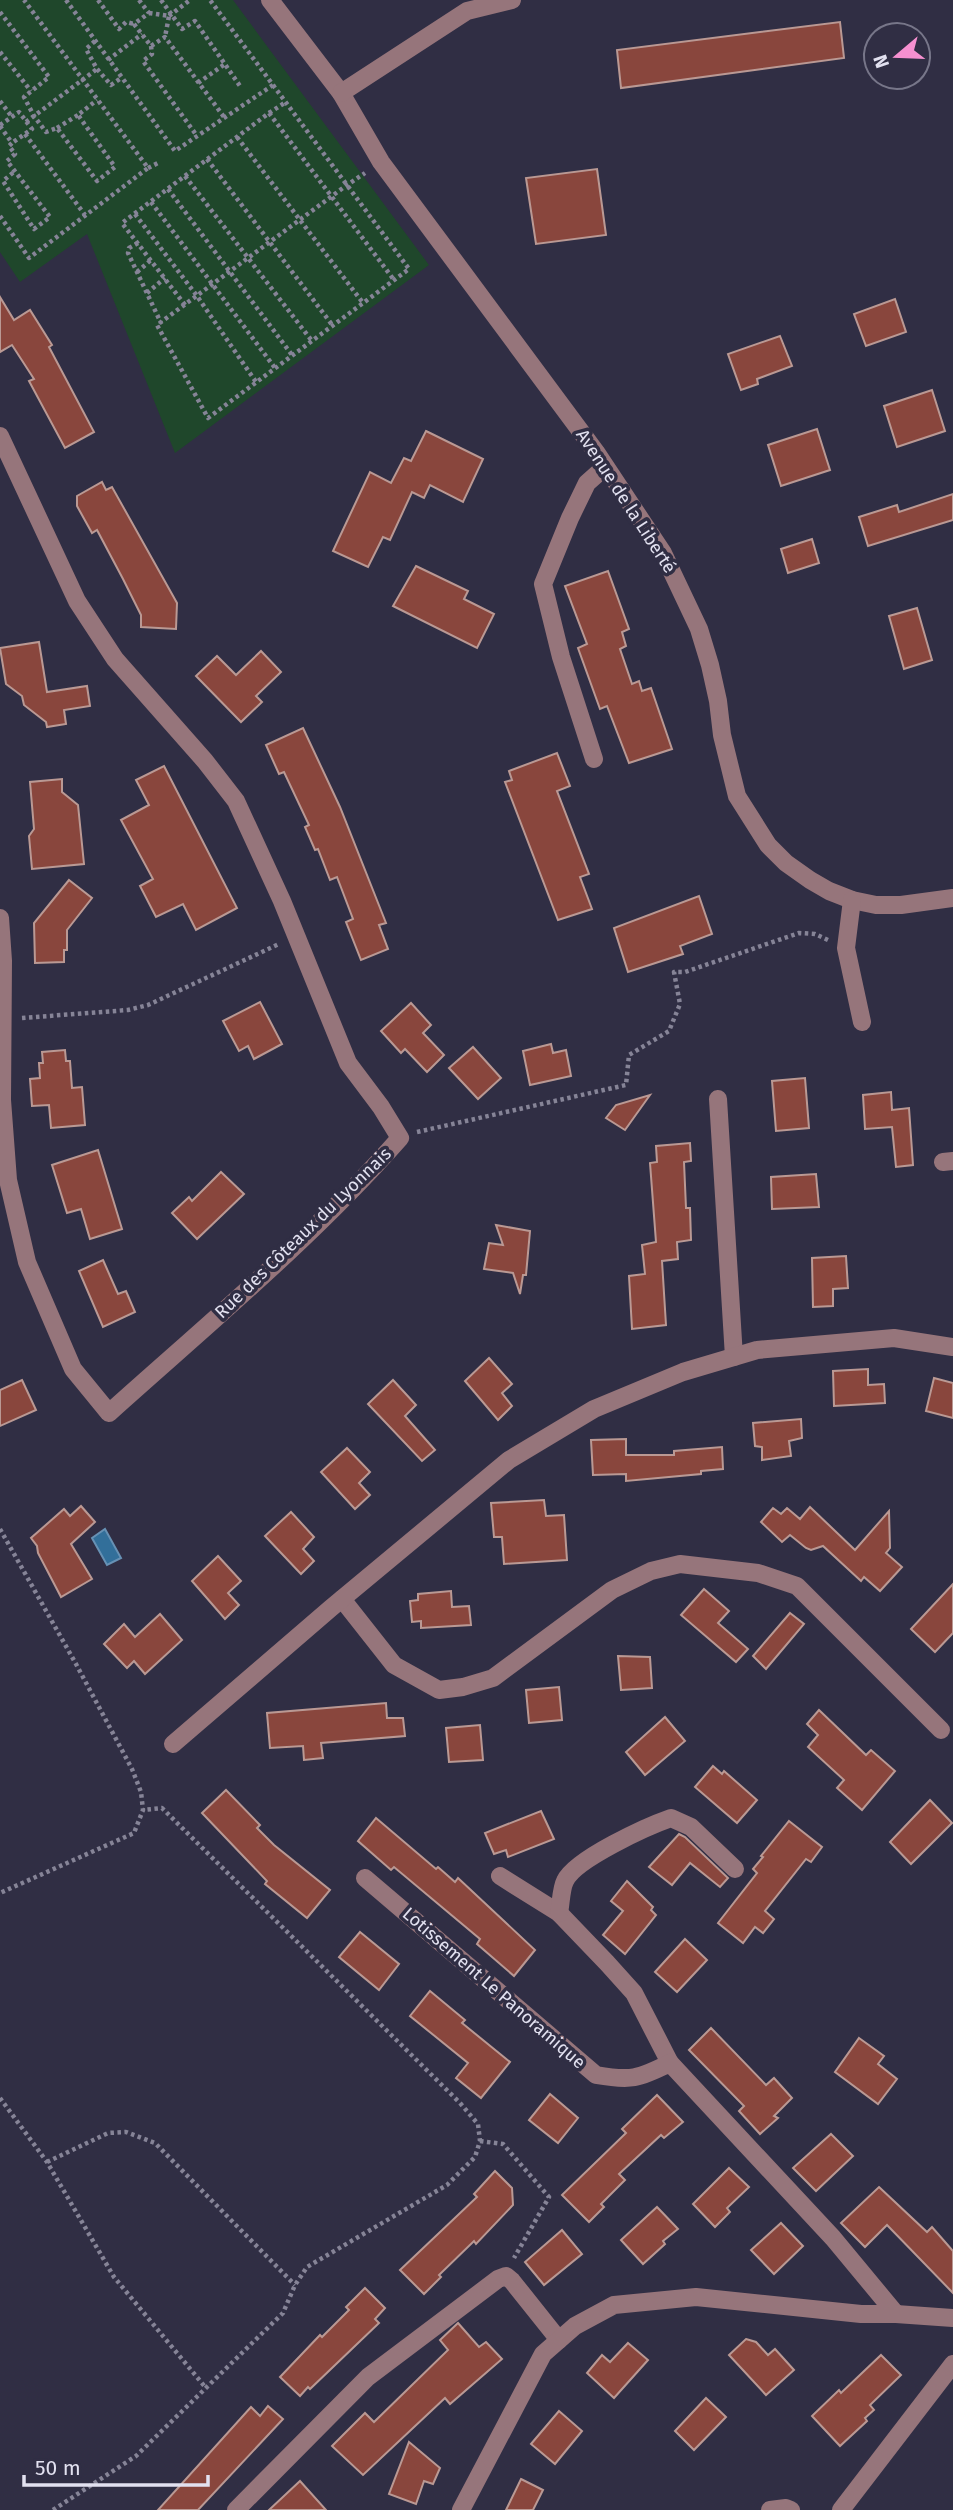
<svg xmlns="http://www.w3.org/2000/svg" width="953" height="2510" viewBox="0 0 953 2510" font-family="'Fira Sans',sans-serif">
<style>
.green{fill:#1f472b}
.water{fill:#326f9a;stroke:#6791b4;stroke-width:2}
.building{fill:#89463d;stroke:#ba9994;stroke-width:2}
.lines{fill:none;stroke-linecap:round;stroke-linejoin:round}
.path{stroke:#868497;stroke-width:4.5;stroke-dasharray:3.5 3.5;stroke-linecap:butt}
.minor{stroke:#96757b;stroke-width:18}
.labels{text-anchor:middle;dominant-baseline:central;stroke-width:7;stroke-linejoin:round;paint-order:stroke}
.street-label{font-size:18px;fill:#e2e1f0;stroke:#302e44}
</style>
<rect width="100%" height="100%" fill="#302e44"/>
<path class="green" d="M0,0h233l196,265 -254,188 -88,-219 -67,48 -20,-30z"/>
<path class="water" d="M105,1529l16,29 -14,7 -15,-27z"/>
<g class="building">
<path d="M840,22l4,36 -223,30 -4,-38z"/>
<path d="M597,169l9,66 -70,9 -10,-66z"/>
<path d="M0,297l14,23 16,-10 22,35 -3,2 45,85 -29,16 -36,-67 5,-2 -22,-34 -12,7z"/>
<path d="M895,299l11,33 -40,14 -12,-32z"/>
<path d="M780,336l12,30 -35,13 1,5 -17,6 -13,-36z"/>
<path d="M932,390l13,41 -48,16 -13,-41z"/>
<path d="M817,429l13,41 -49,16 -13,-41z"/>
<path d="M426,431l57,28 -20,43 -33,-17 -6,13 -12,-6 -22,48 -7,-3 -15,30 -35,-16 37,-79 21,11 13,-25 7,3z"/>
<path d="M102,482l4,8 6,-3 65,116 -1,26 -35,-2v-12l-18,-36 -26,-49 -5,3 -15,-27v-10z"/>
<path d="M953,494v26l-85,26 -9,-29 38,-12 2,7z"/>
<path d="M812,539l7,24 -31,10 -7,-24z"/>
<path d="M416,566l52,25 -4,8 30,15 -17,34 -84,-42z"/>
<path d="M608,571l21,58 -7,3 4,14 -6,3 12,35 7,-3 3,10 9,-3 21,61 -43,14 -22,-57 -7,3 -22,-61 9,-4 -22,-58z"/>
<path d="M917,608l15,52 -28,9 -15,-53z"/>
<path d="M39,642l8,50 40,-6 3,20 -26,4 2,14 -19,3 -1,-5 -22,-17 -2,-9 -16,-12 -6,-36z"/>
<path d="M261,651l20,21 -25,24 6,6 -21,20 -45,-46 21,-20 19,19z"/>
<path d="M303,728l37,79 46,116 -7,2 9,24 -27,11 -15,-38 7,-3 -16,-42 -7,3 -12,-31 -3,1 -10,-23 4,-2 -25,-53 -5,2 -13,-29z"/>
<path d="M557,753l13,33 -13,5 32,83 -9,3 12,32 -34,11 -53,-138 7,-2 -3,-9z"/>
<path d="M164,766l73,142 -41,22 -13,-26 -27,13 -16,-31 13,-7 -32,-59 28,-15 -13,-25z"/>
<path d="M62,779v13l16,13 6,59 -52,5 -3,-33 5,-7 -4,-47z"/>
<path d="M69,880l23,18 -25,32v20h-3v12l-29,1 -1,-40z"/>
<path d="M699,896l13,38 -32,12 3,8 -55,18 -14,-44z"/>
<path d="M260,1002l22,42 -28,15 -6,-13 -9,5 -16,-30z"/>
<path d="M411,1003l20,22 -8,8 21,22 -17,17 -22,-23 -4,4 -20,-22z"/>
<path d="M551,1044l2,9 13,-3 5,26 -41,9 -7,-34z"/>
<path d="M473,1047l28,31 -23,21 -29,-31z"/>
<path d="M65,1050l1,11h4l2,27 10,-1 3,38 -34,3 -2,-23 -17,1 -2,-27 10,-1 -1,-15h4l-1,-11z"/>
<path d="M805,1078l4,50 -33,3 -4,-50z"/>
<path d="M891,1092l1,18 17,-2 4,57 -17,2 -4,-40 -27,2 -2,-34z"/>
<path d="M650,1095l-25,35 -19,-12 10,-13z"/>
<path d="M690,1143l1,18 -7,1 2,46h4l1,32 -14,2 1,17 -16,2 4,64 -34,4 -3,-53 16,-2 -3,-29 14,-3 -6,-79 7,-1 -1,-16z"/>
<path d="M98,1150l24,79 -32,10 -9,-30 -14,4 -15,-48z"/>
<path d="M221,1172l23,22 -47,45 -25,-26 17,-16 3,4z"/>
<path d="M816,1174l3,33 -47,2 -1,-32z"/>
<path d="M496,1225l34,6 -4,44h-3l-3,19 -7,-21 -29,-4 5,-26 14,2z"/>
<path d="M846,1256l2,32 -15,1v17l-20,1 -1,-49z"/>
<path d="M103,1260l15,34 8,-3 9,21 -32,15 -24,-56z"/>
<path d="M489,1358l23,26 -10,9 10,13 -14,14 -33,-39z"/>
<path d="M868,1369v16l16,-1 1,19 -51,3 -1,-35z"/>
<path d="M934,1378l19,5v35l-27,-7z"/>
<path d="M22,1380l14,30 -36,16v-36z"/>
<path d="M393,1380l23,25 -11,11 30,34 -13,11 -54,-57z"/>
<path d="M801,1419l1,19 -13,3 2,15 -29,4v-13l-7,-1 -2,-23z"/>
<path d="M626,1439v16h48v-4l48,-4 1,22 -22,2v3l-75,7v-7l-33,1 -2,-35z"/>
<path d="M347,1448l23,24 -11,11 11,12 -15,14 -34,-37z"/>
<path d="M544,1500l2,16 18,-1 3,45 -63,4 -2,-27h-8l-3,-34z"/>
<path d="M81,1506l14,16 -24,22 21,35 -31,18 -23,-44 -1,-7 -6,-8 33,-29 6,7z"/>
<path d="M810,1507l45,43 34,-39 1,37 -4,5 16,14 -22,24 -16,-14 -3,4 -38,-35 -12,4 -5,-2 -16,-13 -8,7 -21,-20 12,-14 8,6 6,-6 13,11z"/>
<path d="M291,1512l23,25 -11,12 11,12 -13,13 -36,-38z"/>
<path d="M218,1556l23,25 -13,12 11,12 -14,14 -33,-38z"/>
<path d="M953,1584v49l-18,19 -24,-23z"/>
<path d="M704,1589l25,22 -11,12 30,26 -12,13 -55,-47z"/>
<path d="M451,1591l1,16 17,-1 2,19 -50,3v-7l-9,1 -2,-21 8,-1v-6z"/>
<path d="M790,1613l14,11 -38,45 -13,-13z"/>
<path d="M160,1614l22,26 -37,34 -11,-13 -7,7 -23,-24 20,-20 11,13z"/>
<path d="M618,1656l32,1 2,31 -31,2z"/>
<path d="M559,1687l3,33 -33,3 -3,-33z"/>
<path d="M386,1703l1,15h16l2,18 -84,7 2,15 -19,2 -1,-14 -33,2 -3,-35z"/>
<path d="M819,1710l47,45 5,-5 24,21 -33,39 -25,-22 7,-8 -36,-33 10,-12 -11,-11z"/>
<path d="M665,1717l20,24 -40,34 -19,-23z"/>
<path d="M480,1725l3,35 -34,2 -3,-34z"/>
<path d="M713,1766l9,8 2,-3 33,29 -20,23 -42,-36z"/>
<path d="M226,1790l34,35 -3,3 17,17 56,45 -23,28 -42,-34 2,-3 -65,-68z"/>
<path d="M930,1800l22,23 -41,41 -21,-22z"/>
<path d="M541,1811l13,28 -46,18 -2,-7 -12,4 -9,-21z"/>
<path d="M376,1818l60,51 2,-2 17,15 3,-4 77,72 -21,26 -37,-32 3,-5 -86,-72 -3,3 -33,-29z"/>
<path d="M789,1821l33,26 -11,15 -5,-3 -41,52 9,8 -11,14 -8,-6 -12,16 -25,-20 39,-50 -4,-4 10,-12 -2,-1z"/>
<path d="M679,1834l6,3 43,41 -8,9 -30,-24 -18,22 -23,-18z"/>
<path d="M627,1881l26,26 -2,3 5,5 -31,39 -22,-19 20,-24 -12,-10z"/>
<path d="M360,1932l39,32 -20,26 -40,-33z"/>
<path d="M685,1939l22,21 -30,32 -22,-20z"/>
<path d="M430,1991l35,29 -3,3 48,39 -29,36 -25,-20 12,-15 -58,-47z"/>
<path d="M711,2028l55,57 8,-7 18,20 -18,18 4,2 -18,16 -21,-23 5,-5 -55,-56z"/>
<path d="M859,2038l25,18 -6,8 19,15 -19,25 -43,-32z"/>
<path d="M550,2094l28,24 -20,25 -29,-23z"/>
<path d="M657,2095l26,27 -19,16 -3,-3 -42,39 6,6 -24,24 3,3 -15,15 -27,-27 64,-62 -4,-4z"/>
<path d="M831,2134l22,22 -37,35 -23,-23z"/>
<path d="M729,2168l20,19 -22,21 3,4 -15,15 -22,-23z"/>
<path d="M495,2171l17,17 1,17 -37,39 -2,-3 -35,34 2,2 -17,17 -24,-24 77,-73 -3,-3z"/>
<path d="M879,2187l48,45 5,-5 21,24v42l-66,-68 -22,22 -24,-24z"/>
<path d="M657,2207l21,22 -15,12 2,3 -22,20 -22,-24z"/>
<path d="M781,2223l22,23 -29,28 -23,-24z"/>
<path d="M562,2230l20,24 -38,31 -19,-23z"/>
<path d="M365,2288l20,20 -10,11 4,4 -69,66 -2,-2 -8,9 -20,-19 40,-42 2,2 27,-27 -3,-3z"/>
<path d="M458,2323l21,24 7,-5 16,17 -52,45 -5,-6 -82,77 -31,-29 33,-33 9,9 74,-72 -8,-10z"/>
<path d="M746,2339l10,3 12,13 7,-6 19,21 -28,25 -37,-40z"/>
<path d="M628,2343l20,17 -34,38 -27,-25 15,-18 8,7z"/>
<path d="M881,2355l20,20 -31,30 4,5 -9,8 2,3 -27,25 -28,-30 27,-26 2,3z"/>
<path d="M706,2398l20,19 -32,33 -19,-19z"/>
<path d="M268,2406l15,13 -85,91h-40l93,-103 9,9z"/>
<path d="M559,2411l23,20 -27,33 -24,-20z"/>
<path d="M409,2442l31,26 -7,16 -9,-3 -8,23 -27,-10z"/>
<path d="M521,2479l22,11 -10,20h-27z"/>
<path d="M300,2481l26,29h-57z"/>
</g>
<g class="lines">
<g class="path">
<path d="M66,0l109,151 98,-66 -63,-85"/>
<path d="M98,0l21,29 7,-7 8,2"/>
<path d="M139,0l10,13 -15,11 17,22 14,-9 59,80"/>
<path d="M161,0l21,29 13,-8 45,65"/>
<path d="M0,12l49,65 -25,20 10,19 12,16 11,-4 40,53 18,-14 -37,-52 19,-15"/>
<path d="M149,13l20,3 -4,21"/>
<path d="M169,16l21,-16"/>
<path d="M95,41l-9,8 11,20 14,16 10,-7"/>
<path d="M151,46l1,8 -9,7 54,75"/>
<path d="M0,52l31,39"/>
<path d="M108,60l34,-26"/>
<path d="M198,83l27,-19"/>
<path d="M273,85c45,61 91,123 136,184l-201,149 -51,-93 190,-140 18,-12"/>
<path d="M0,101l12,16"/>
<path d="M269,113l17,-11"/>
<path d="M26,122l71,-53"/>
<path d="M0,125l19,-13 13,17 -20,14"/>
<path d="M0,126l12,17 -3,3 6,8 -8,7 43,56 -16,12 -31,-48 12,-10"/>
<path d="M57,128l21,-13"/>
<path d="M25,134l60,81"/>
<path d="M237,137l126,166"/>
<path d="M207,159l126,167"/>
<path d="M148,168l10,-5"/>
<path d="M185,176l127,165"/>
<path d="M168,189l124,166"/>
<path d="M151,202l124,166"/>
<path d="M135,214l62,82 59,86"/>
<path d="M0,216l29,42 119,-90 -124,-168"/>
<path d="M138,243l-9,5 -1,5 33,70"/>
<path d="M137,272l14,-12"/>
<path d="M147,293l18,-15"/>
<path d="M185,305l-63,-82 147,-110 125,167"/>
<path d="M22,1018l106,-8 20,-5 131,-61"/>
<path d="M417,1132l209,-47 3,-30 40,-24 11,-27 -6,-32h11l114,-39 16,1 13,6"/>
<path d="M0,1529l76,135 56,105 9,23 2,18 -9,23 -134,60"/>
<path d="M0,2098l47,64 67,115 92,111"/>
<path d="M480,2141l23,3 46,53 -35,61"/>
<path d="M47,2162l61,-29 18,-1 29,11 140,142"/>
<path d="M53,2510l83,-54 147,-143 12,-28 12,-18 140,-82 28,-28 5,-16 -2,-17 -18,-21 -298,-295 -19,2"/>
</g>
<g class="minor">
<path d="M270,0l71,93 40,69 215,290 67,101 36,76 11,36 8,36 4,34 15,61 31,49 18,18 24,17 19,11 23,9 24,5h25l52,-7"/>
<path d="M341,93l126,-82 45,-11"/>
<path d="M0,436l77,165 38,58 90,102 31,40 46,100 66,162 33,44 19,31c-88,100 -192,186 -291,275l-36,-44 -46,-107 -19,-82 -6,-80 1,-139 -3,-43"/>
<path d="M594,759l-33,-102 -18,-73 27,-66 17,-35 18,-16"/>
<path d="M852,900l-6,48 16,74"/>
<path d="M718,1099l16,258"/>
<path d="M943,1162l10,-1"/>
<path d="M342,1599l52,66 45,25 24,-3 30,-9 119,-88 39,-19 29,-7 78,9 39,13 144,144"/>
<path d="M173,1744l158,-136 178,-148 85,-51 89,-37 74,-22 137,-12 59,9"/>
<path d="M500,1876l59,37 48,50 27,30 36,70"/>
<path d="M365,1878l231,197c35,6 42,4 74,-12l163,175 63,76"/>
<path d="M559,1913c2,-10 2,-24 6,-32 10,-22 83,-55 106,-63l20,9 44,42"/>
<path d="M236,2510l132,-133 130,-98 8,-3 6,5 47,59"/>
<path d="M461,2510l82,-156 32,-28 39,-21 82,-8 165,17h35l57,4"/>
<path d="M770,2510l16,-2 5,2"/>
<path d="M841,2510l112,-146"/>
</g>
</g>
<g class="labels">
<g class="street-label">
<text transform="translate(626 501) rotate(57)">Avenue de la Liberté</text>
<text transform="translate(303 1233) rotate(-44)">Rue des Côteaux du Lyonnais</text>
<text transform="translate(494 1988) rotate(41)">Lotissement Le Panoramique</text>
</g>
</g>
<g transform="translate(897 56) rotate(251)"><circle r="33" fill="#302e44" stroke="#777689" stroke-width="2"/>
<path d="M0-5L12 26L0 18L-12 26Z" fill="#f690d0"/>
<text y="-10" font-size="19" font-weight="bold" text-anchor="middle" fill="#e2e1f0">N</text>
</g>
<path d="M24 2475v10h184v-10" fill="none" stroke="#e2e1f0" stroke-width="3.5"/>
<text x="35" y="2475" font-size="21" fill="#e2e1f0" stroke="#302e44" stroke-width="5" paint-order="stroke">50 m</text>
</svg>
